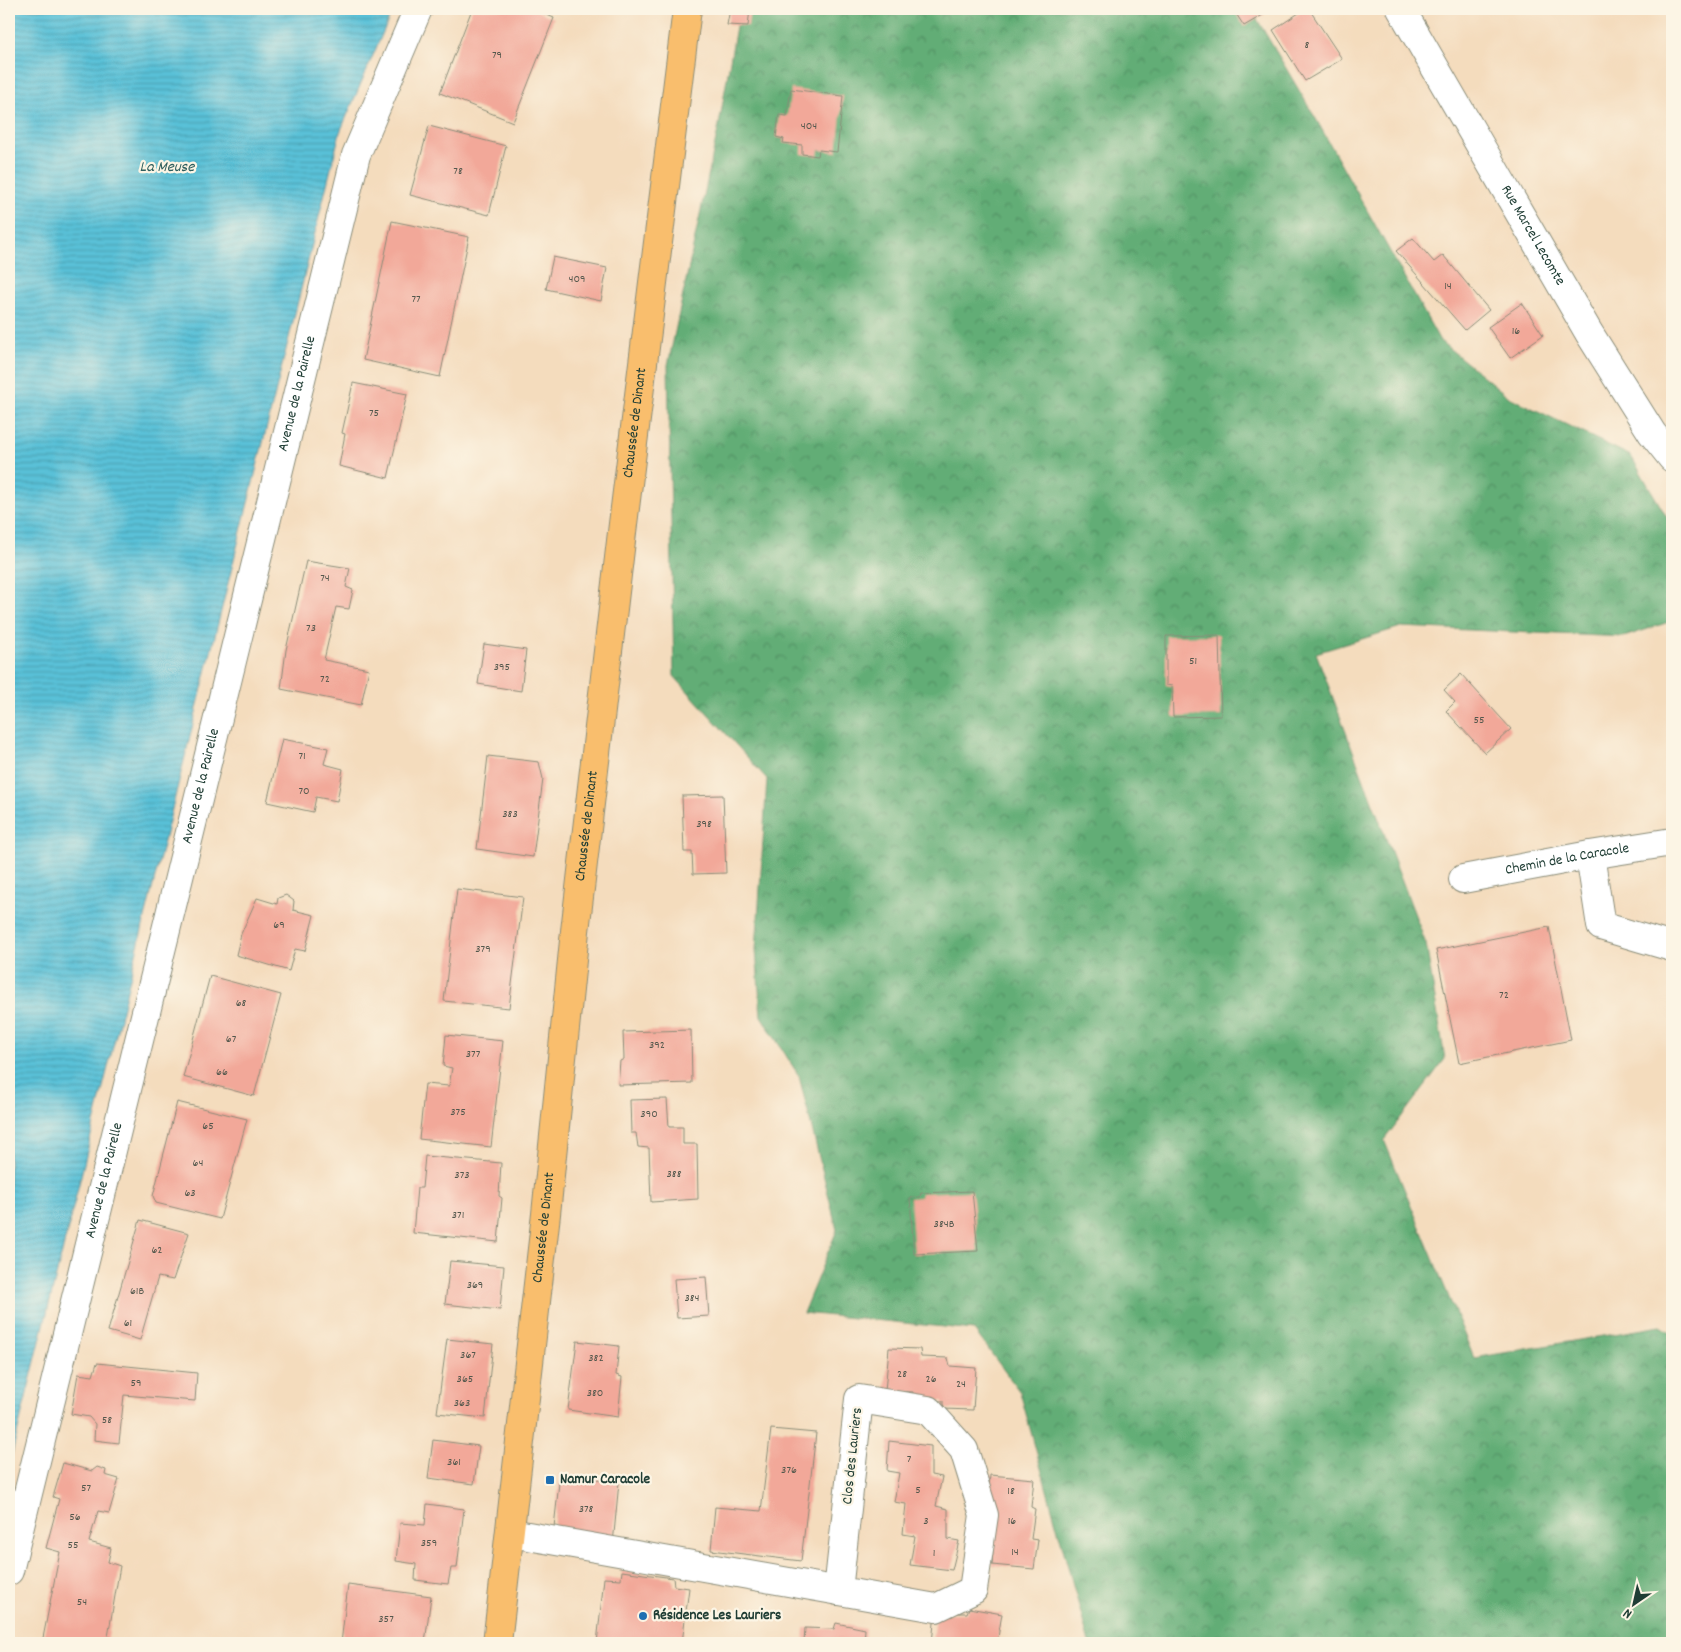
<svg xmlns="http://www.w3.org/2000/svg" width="1681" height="1652" viewBox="0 0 1681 1652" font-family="Dekko,sans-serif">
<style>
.forest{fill:url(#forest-crowns);stroke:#407555}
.water{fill:url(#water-rules);stroke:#3c7f86}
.building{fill:#f2a899}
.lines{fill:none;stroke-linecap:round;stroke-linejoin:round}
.minor-casing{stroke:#8a8c78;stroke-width:30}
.major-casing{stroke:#8a8c78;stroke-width:30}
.minor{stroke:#fff;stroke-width:28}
.major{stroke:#f9be6d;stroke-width:28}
.poi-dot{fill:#1f6fb2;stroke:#fcf5e5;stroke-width:2}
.labels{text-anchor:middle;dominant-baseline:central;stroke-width:4.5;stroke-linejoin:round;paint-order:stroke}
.number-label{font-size:12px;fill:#54584d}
.street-label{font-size:15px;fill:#1f3d34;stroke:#fcf5e5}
.poi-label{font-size:15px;font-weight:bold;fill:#1f3d34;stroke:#fcf5e5;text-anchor:start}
.water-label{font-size:16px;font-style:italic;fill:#2e5e5d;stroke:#fcf5e5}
</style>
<defs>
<pattern id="forest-crowns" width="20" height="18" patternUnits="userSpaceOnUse" patternTransform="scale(1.25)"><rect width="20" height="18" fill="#62ad76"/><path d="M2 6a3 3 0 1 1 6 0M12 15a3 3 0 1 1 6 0" fill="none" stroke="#508e62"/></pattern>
<pattern id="water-rules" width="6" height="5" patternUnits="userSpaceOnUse" patternTransform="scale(1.25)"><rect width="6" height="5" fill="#5ac1d8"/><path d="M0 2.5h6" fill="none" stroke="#4a9eb0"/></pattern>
</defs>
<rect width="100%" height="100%" fill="#fcf5e5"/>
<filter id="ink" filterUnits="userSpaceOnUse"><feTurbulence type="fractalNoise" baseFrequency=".02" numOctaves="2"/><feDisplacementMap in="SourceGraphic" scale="10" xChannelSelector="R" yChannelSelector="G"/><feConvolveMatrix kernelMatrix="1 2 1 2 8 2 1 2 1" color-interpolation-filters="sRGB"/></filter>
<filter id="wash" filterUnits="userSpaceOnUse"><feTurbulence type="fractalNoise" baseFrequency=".0096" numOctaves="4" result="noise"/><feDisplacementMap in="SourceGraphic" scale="20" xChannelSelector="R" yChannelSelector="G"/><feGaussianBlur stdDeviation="1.12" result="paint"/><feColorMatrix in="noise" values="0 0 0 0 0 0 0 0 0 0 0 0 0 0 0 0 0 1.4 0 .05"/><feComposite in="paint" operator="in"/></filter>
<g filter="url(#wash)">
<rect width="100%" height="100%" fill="#f4dcbd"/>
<path class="forest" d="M739,9h512l65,110 124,222 69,56 122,59 41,70v95l-48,16 -223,-10 -85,26 110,291 19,115 -61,81 90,218 187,-32 11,7v310h-583l-69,-251 -46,-62 -171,-17 34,-83 -38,-154 -38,-60 -5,-66 11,-171 -93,-103 -6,-311 51,-240z"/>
<path class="water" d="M9,9h384l-53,123 -331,1334z"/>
<g id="blocks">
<g class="building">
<path d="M472,9h61l21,9 -41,104 -73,-29z"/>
<path d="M730,9h20l-2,17 -21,-1z"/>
<path d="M1233,9h40l-29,17z"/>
<path d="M1305,9h4l33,50 -37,22 -32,-51z"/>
<path d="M791,89l52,7 -6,56 -18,-2 -1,6 -16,-2v-9l-19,-2 1,-4 -8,-2 3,-22 8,1z"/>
<path d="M429,126l77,20 -17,69 -79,-20z"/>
<path d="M392,221l77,16 -29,140 -77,-17z"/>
<path d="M1413,238l21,24 9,-7 46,55 -24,20 -69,-79z"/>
<path d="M553,257l54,11 -6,33 -55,-12z"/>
<path d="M1522,303l21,32 -33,23 -22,-31z"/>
<path d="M353,383l54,11 -19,84 -49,-12 6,-32 -3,-1z"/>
<path d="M306,561l44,7 -4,19 7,3 -4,19 -13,-2 -12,53 45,9 -8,36 -80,-16 5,-39z"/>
<path d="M1219,635l2,81 -48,1 -1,-31 -6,-1v-49z"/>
<path d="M484,644l42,6 -5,41 -43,-7z"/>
<path d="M1461,674l50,55 -26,24 -39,-42 9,-9 -11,-12z"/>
<path d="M282,739l46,9 -4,16 19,5 -6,32 -21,-4 -3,15 -46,-10z"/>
<path d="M488,756l51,6 4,17 -10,78 -56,-8z"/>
<path d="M723,795l3,78 -33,1 -1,-22h-8l-2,-56z"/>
<path d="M457,889l66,8 -14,111 -65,-7z"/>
<path d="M286,895l8,6 -1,9 21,5 -9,36 -10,-2 -6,22 -53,-16 5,-21 16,-36 20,6 1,-6z"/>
<path d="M1549,927l22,113 -112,23 -23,-113z"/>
<path d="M210,976l71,19 -27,101 -71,-19z"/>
<path d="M691,1030l1,53 -74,2 2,-24 4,-2 -1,-27z"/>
<path d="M446,1035l57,6 -12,106 -72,-8 6,-55 24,2 3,-18 -9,-2z"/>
<path d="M667,1099l2,28h14v17h14l1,55 -47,3 -2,-54 -11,-1 -2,-14h-5l-1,-33z"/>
<path d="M177,1102l70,17 -27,100 -64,-16 -3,-7z"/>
<path d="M425,1156l76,7 -2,33 3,2 -4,44 -85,-9 4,-45h5z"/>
<path d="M972,1191l6,60 -64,3 -4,-56 10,-1 1,-4z"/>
<path d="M140,1220l49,13 -16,47 -15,-3 -18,63 -32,-9z"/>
<path d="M450,1261l54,5 -4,44 -55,-6z"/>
<path d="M706,1277l3,39 -32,2 -3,-39z"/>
<path d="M447,1339l46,5 -8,74 -48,-5z"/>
<path d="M577,1341l42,5 -3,29 6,2 -4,40 -50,-7z"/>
<path d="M889,1348l31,1 1,8 27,1 2,8 26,2 -3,42 -30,-1v-8l-30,-1v-8l-28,-1z"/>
<path d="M97,1363l100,10 -2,28 -71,-6 -5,48 -25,-3 1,-16 -6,-7 -18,-3 7,-40 15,2z"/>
<path d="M771,1429l45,4 -15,128 -90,-11 4,-43 46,4z"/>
<path d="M433,1440l46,6 -5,38 -46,-6z"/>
<path d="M889,1441l42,5v29l11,2 -6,29 12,3v30l11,2 -7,29 -42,-5 5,-29 -12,-2 3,-30 -12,-2 5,-29 -12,-2z"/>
<path d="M63,1463l29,8 5,-4 9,3 -1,5 14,4 -10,34 -11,-2 -9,31 22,6 -3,14 12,4 -13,77h-65l18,-91 -14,-4 13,-49 -6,-2z"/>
<path d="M560,1474l59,8 -6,62 -60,-8z"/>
<path d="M990,1475l44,4 -3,28 4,2 -4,30 7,1 -4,29 -42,-4 2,-29 -6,-32z"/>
<path d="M427,1504l37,5 -7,59h-6l-3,16 -33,-4 1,-16 -20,-3 4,-38 25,2z"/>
<path d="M622,1571l51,7 1,8 15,2 -7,55h-85l7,-65 17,1z"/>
<path d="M348,1585l83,11 -6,47h-84z"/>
<path d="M969,1608l33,6 -5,29h-65l3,-30h32z"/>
<path d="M836,1623l29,6 -1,14h-60l1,-15 29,1z"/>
</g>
</g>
</g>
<g filter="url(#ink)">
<use href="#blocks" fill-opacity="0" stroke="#8a8c78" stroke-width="1"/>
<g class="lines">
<defs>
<g id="minor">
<path id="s1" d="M1401,9l188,324 63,100 20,25"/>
<path d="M1590,855l11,71 71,21"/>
<path id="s2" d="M1463,879l127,-24 82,-13"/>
<path d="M511,1533l425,75 37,-18 11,-75 -20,-65 -36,-40 -69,-11 -21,192"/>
<path id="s3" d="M9,1571l347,-1416 62,-146"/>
</g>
<g id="major">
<path id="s4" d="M497,1643l49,-429 29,-283 48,-407 64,-515"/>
</g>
</defs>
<use href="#minor" class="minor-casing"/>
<use href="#major" class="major-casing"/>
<use href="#minor" class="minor"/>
<use href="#major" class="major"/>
</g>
</g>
<g class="poi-dot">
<rect x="545" y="1475" width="10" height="10" rx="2.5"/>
<circle cx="643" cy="1616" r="5"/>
</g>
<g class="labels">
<g class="number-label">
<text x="1307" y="45">8</text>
<text x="497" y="55">79</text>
<text x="809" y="126">404</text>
<text x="458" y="171">78</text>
<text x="577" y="279">409</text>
<text x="1448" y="286">14</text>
<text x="416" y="299">77</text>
<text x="1516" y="331">16</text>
<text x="374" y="413">75</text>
<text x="325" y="578">74</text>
<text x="311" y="628">73</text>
<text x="1193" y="661">51</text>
<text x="502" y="667">395</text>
<text x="325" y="679">72</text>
<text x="1479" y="720">55</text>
<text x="302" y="756">71</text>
<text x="304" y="791">70</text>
<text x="510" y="814">383</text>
<text x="704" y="824">398</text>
<text x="279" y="925">69</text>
<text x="483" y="949">379</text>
<text x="1504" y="995">72</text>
<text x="241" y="1003">68</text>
<text x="231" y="1039">67</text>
<text x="657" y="1045">392</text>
<text x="473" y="1054">377</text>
<text x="222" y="1072">66</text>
<text x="458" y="1112">375</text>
<text x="649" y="1114">390</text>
<text x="208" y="1126">65</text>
<text x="198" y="1163">64</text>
<text x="674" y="1174">388</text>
<text x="462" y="1175">373</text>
<text x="190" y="1193">63</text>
<text x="458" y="1215">371</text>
<text x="944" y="1224">384B</text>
<text x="157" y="1250">62</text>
<text x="475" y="1285">369</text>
<text x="137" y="1291">61B</text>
<text x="692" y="1298">384</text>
<text x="128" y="1323">61</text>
<text x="468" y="1355">367</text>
<text x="596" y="1358">382</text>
<text x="902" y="1374">28</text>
<text x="465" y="1379">365</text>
<text x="931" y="1379">26</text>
<text x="136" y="1383">59</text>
<text x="961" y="1384">24</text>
<text x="595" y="1393">380</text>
<text x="462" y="1403">363</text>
<text x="107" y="1420">58</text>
<text x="909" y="1459">7</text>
<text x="454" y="1462">361</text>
<text x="789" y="1470">376</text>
<text x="86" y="1488">57</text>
<text x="918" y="1490">5</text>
<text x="1011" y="1491">18</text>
<text x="586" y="1509">378</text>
<text x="75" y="1517">56</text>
<text x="926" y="1521">3</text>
<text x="1012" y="1521">16</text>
<text x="429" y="1543">359</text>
<text x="73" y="1545">55</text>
<text x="1015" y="1552">14</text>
<text x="934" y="1553">1</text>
<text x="82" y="1602">54</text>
<text x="386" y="1619">357</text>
</g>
<g class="street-label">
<text stroke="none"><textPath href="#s1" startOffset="262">Rue Marcel Lecomte</textPath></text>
<text stroke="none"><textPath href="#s3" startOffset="1212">Avenue de la Pairelle</textPath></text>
<text stroke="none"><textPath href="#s4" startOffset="1228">Chaussée de Dinant</textPath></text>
<text stroke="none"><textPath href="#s3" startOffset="808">Avenue de la Pairelle</textPath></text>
<text stroke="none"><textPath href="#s4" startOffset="822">Chaussée de Dinant</textPath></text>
<text stroke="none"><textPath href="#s2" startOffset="106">Chemin de la Caracole</textPath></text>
<text stroke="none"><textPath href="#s3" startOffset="402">Avenue de la Pairelle</textPath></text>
<text stroke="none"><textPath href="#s4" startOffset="418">Chaussée de Dinant</textPath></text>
<text transform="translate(853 1456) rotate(-84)">Clos des Lauriers</text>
</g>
<g class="poi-label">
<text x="560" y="1480">Namur Caracole</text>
<text x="653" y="1616">Résidence Les Lauriers</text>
</g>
<g class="water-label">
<text x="167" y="167">La Meuse</text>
</g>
</g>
<rect width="1681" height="1652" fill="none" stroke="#fcf5e5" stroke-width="30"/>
<g transform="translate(1634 1604) rotate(214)" stroke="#fcf5e5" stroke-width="4" paint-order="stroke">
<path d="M0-4L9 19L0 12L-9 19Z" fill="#1f3d34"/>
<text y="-8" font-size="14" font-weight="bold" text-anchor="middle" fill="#1f3d34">N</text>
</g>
</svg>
